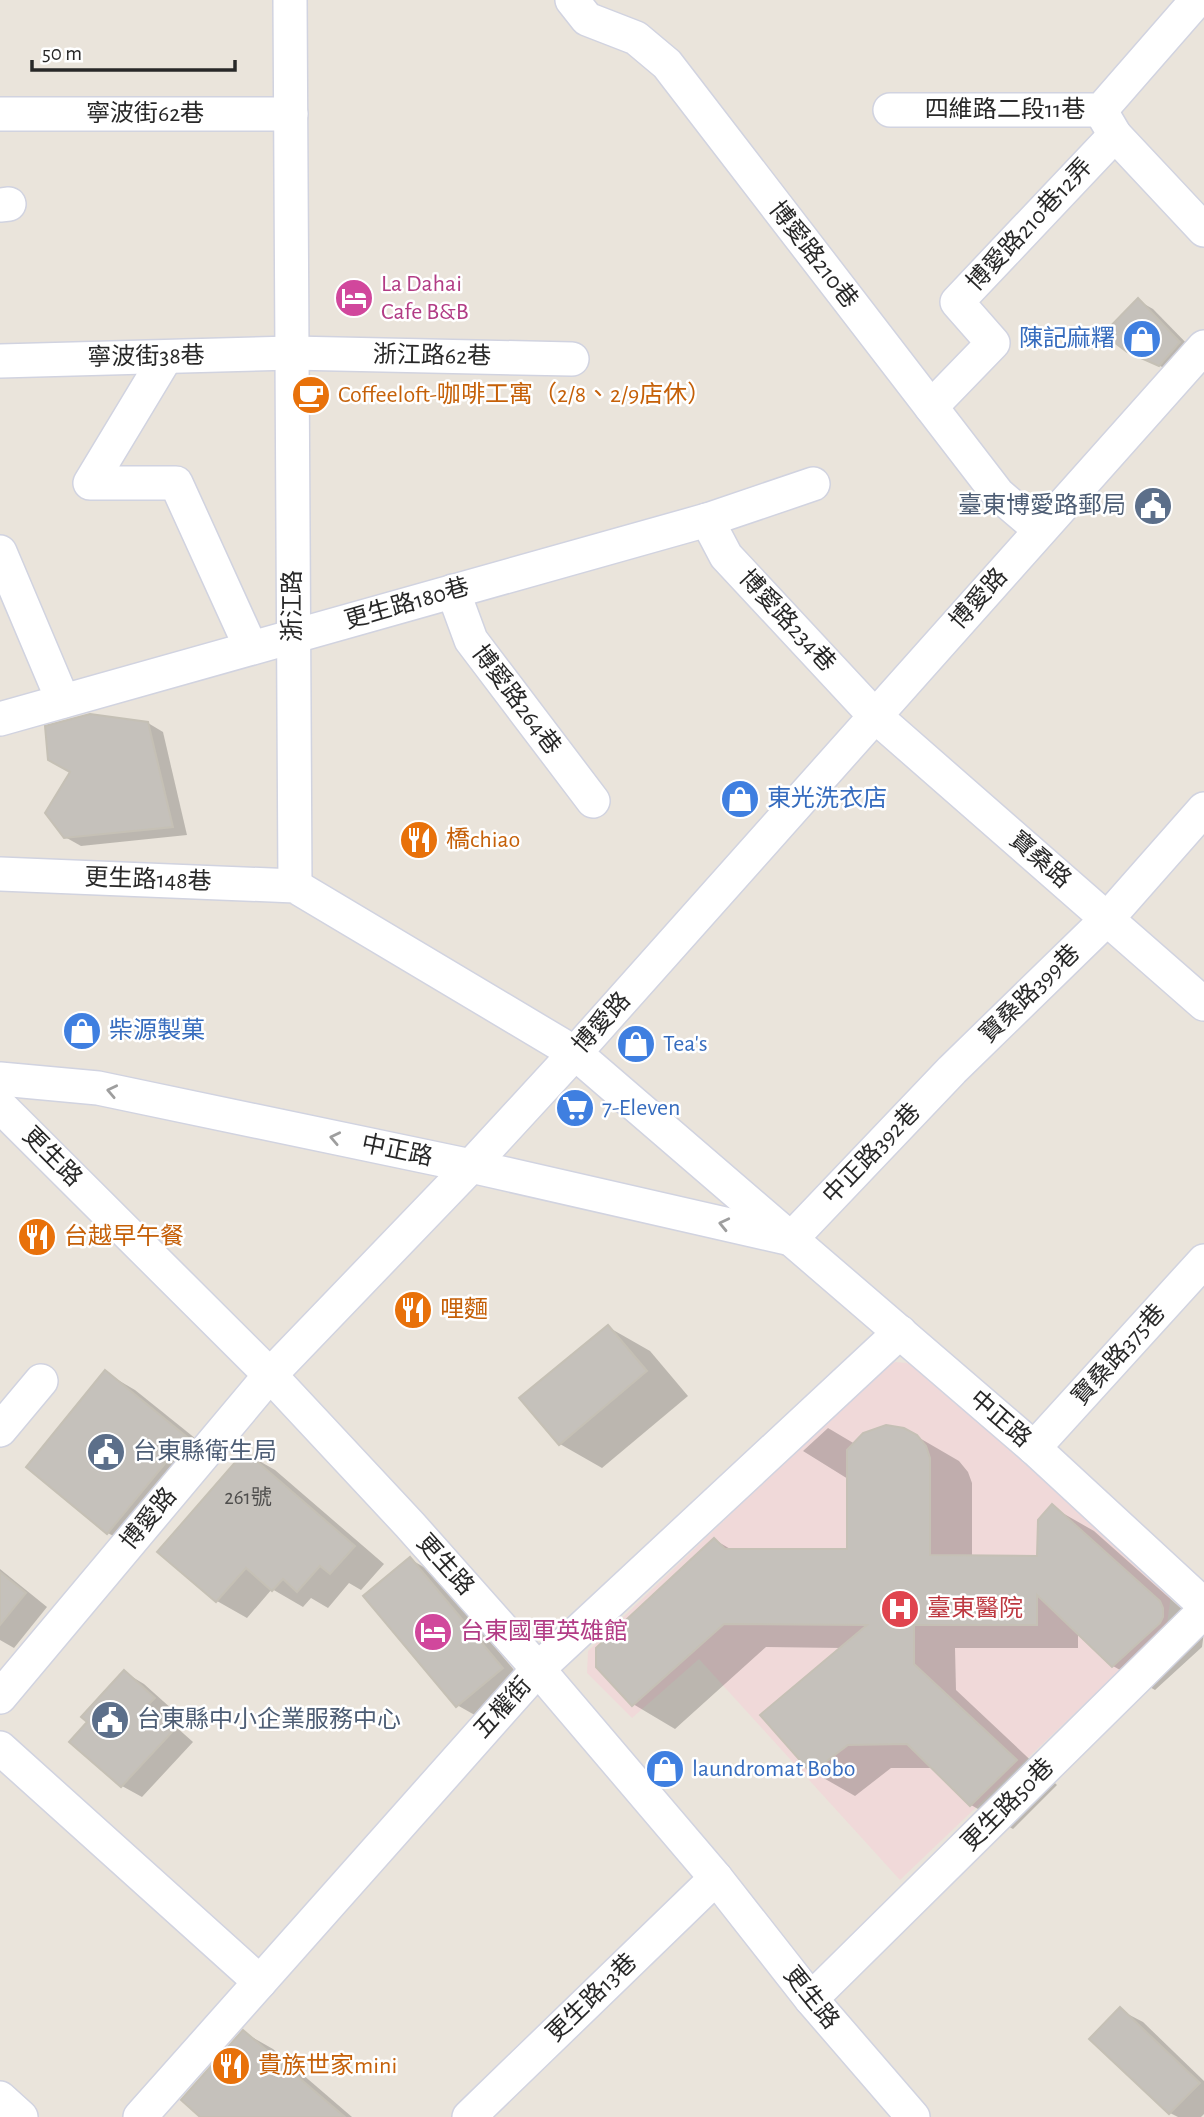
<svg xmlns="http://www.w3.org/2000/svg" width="1204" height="2117" viewBox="0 0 1204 2117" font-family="'Alegreya Sans','Noto Sans TC',sans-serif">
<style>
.medical{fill:#f0d9d9}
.shadow{fill:#0003}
.building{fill:#c5c1bb;stroke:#c5c0b5;stroke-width:2}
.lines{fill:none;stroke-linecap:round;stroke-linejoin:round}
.minor-casing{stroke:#d1d3e0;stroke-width:36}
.minor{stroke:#fff;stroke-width:33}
.oneway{stroke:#9e9e9e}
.labels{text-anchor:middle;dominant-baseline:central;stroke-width:5;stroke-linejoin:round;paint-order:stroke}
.number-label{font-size:21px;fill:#4f4e4d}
.street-label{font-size:24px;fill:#282828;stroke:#fff}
.hotel-label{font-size:24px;fill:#b23c85;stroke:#fff;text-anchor:start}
.shop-label{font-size:24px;fill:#366cbe;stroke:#fff;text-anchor:start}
.food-label{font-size:24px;fill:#c56008;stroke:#fff;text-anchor:start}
.service-label{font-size:24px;fill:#4e5e75;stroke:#fff;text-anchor:start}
.health-label{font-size:24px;fill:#be3a42;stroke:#fff;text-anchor:start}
</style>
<rect width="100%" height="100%" fill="#eae4db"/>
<path class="medical" d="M895,1362l12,1 13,7 251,224 -4,31 -267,255 -201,-221 -67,59 -45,-45 1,-22 294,-282z"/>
<g class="shadow">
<path d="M1139,301l14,8 41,42 -19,22 -47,-22z"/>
<path d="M148,723l15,9 24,103 -106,11 -16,-9 7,-65z"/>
<path d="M608,1327l42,24 38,45 -86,72 -42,-24z"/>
<path d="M106,1373l29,17 81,65 -78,95 -30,-17 -80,-66z"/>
<path d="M828,1428l27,16 49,-15 55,32 9,11 4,11v74l66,1 14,-51 42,24 108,96 2,5 -2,15 -47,43 -42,-24 -35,-34v16h-123l1,42 101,95 -44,44 -42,-24 -37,-37h-43l-36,28 -42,-24 -51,-57 80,-67 -76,-1 -91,82 -42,-25 82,-164 17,10h117l-1,-71 -45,-28z"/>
<path d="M245,1453l30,17 109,94 -23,26 -12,-7 -21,25 -17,-10 -8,9 -31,-18 -25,29 -30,-17 -57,-49z"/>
<path d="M410,1559l22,13 92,110 -44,36 -23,-13z"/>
<path d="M0,1569l47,38 -33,41 -14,-8z"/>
<path d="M124,1672l20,12 29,26 -7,8 27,24 -51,55 -20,-11 -50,-44 17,-20z"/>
<path d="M1120,2010l23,12 61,59v33l-3,3h-23l-8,-4 -78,-74z"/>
<path d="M243,2032l30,17 79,68h-149z"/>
</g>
<g class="building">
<path d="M1138,298l42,44 -21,24 -32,-14 -24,-18z"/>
<path d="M90,714l58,8 25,105 -109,11 -19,-25 25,-41 -22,-12 -3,-34z"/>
<path d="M608,1325l39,46 -88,74 -40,-47z"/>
<path d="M105,1370l82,67 -80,97 -81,-67z"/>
<path d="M886,1425l18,3 13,7 9,11 4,12v97l107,1 1,-36 14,-16 108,97 3,7v9l-3,6 -48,44 -75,-72v30h-123v39l103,96 -47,46 -63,-62 -59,1 -37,28 -51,-58 107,-90 -143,-1 -92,82 -36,-39v-19l118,-110 11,11h122v-99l16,-17z"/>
<path d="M245,1451l110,95 -25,28 -10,-8 -23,26 -14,-13 -11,12 -26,-23 -30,34 -59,-50z"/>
<path d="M410,1557l93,111 -47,39 -93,-111z"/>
<path d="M0,1572l26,21 -26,32z"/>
<path d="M124,1670l31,28 -7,7 26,25 -53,57 -52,-45 18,-20 -6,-5z"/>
<path d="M1120,2007l80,76 -31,31 -80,-75z"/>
<path d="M243,2030l102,87h-145l-19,-17z"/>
</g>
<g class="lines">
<defs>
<g id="minor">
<path d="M290,0l5,886"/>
<path d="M572,0l15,19 49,19 31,26 331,430 42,36"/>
<path d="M890,110h211l96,-110"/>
<path d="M0,114h291"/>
<path d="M1105,118l10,17 89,95"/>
<path d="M0,205l9,-1"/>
<path d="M166,357l-76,126h86l75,165"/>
<path d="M0,361l292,-8 280,6"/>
<path d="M931,407l62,-64 -36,-41 158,-167"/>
<path d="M707,520l19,36 149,160 329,288"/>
<path d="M0,552l63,149"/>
<path d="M453,591l18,49 122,161"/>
<path d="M0,719l707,-199 106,-36"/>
<path d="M0,874l295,12 280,167 459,395 170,157"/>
<path d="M0,1079l98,9 373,78 320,73 161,-169 155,-151 97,-110"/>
<path d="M0,1106l270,269 140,150 128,144 178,209 95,121 102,118"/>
<path d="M0,1430l41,-49"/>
<path d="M1034,1448l170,-187"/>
<path d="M0,1697l270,-322 201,-209 104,-113 629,-706"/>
<path d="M0,1748l260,234"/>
<path d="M811,1999l393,-388"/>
<path d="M0,2098l21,19"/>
<path d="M140,2117l398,-448 362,-337"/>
<path d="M469,2117l247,-239"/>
</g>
</defs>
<use href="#minor" class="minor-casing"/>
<use href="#minor" class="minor"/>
</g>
<defs><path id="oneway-chevron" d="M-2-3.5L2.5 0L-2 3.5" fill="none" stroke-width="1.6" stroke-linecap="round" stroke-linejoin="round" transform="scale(1.75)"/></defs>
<g class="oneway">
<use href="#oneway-chevron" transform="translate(112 1091) rotate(-168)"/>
<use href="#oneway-chevron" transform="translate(335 1138) rotate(-168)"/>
<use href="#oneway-chevron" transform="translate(724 1224) rotate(-167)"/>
</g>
<defs>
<symbol id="hotel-disc" viewBox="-11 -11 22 22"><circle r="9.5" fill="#d1479c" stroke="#fff"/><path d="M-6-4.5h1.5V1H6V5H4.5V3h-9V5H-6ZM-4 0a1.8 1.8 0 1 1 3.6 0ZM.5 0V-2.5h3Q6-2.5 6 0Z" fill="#fff"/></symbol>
<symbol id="shop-disc" viewBox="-11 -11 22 22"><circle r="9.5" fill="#3f7fe0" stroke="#fff"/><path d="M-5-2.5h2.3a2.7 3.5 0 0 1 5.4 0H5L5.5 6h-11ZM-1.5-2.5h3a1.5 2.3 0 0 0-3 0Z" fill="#fff"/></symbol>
<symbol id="cafe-disc" viewBox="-11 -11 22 22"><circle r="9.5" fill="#e8710a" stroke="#fff"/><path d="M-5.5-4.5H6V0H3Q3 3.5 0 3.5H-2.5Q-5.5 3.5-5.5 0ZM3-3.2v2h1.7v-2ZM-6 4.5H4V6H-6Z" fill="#fff"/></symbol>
<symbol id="civic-disc" viewBox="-11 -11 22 22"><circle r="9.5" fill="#5c6f8a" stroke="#fff"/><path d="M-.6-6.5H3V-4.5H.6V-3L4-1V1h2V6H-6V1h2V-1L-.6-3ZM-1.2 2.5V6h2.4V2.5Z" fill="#fff"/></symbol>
<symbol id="restaurant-disc" viewBox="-11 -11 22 22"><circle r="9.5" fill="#e8710a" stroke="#fff"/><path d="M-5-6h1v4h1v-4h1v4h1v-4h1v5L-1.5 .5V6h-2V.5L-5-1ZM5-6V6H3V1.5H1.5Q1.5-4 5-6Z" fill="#fff"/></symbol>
<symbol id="supermarket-disc" viewBox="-11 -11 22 22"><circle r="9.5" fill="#3f7fe0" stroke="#fff"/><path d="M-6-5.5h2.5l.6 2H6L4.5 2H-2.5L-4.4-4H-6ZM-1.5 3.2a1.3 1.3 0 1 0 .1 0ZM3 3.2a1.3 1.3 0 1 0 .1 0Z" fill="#fff"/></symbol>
<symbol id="hospital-disc" viewBox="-11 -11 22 22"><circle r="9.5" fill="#e0444e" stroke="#fff"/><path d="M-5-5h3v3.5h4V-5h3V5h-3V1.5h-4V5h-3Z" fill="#fff"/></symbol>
</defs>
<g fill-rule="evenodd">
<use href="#hotel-disc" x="332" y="276" width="44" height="44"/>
<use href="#shop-disc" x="1120" y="317" width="44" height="44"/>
<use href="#cafe-disc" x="289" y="373" width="44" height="44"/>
<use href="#civic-disc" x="1131" y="484" width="44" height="44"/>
<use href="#shop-disc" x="718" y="777" width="44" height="44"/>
<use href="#restaurant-disc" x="397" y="818" width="44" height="44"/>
<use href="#shop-disc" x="60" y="1009" width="44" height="44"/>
<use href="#shop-disc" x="614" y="1022" width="44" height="44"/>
<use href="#supermarket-disc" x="553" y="1086" width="44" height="44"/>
<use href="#restaurant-disc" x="15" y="1215" width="44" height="44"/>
<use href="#restaurant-disc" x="391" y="1288" width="44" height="44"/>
<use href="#civic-disc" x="84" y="1430" width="44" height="44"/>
<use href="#hospital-disc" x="878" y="1587" width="44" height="44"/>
<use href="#hotel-disc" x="411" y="1610" width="44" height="44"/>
<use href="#civic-disc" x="88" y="1698" width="44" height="44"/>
<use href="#shop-disc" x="643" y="1747" width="44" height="44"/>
<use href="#restaurant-disc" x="209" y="2044" width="44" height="44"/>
</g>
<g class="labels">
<g class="number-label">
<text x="248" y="1497">261號</text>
</g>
<g class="street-label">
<text x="1005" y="110">四維路二段11巷</text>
<text x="145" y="114">寧波街62巷</text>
<text transform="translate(1030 225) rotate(-47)">博愛路210巷12弄</text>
<text transform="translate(813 255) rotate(52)">博愛路210巷</text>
<text transform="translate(432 356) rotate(1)">浙江路62巷</text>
<text transform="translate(146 357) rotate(-1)">寧波街38巷</text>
<text transform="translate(979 599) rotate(-48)">博愛路</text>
<text transform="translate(407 604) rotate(-16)">更生路180巷</text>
<text transform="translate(293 606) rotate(-90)">浙江路</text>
<text transform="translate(787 621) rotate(47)">博愛路234巷</text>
<text transform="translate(516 700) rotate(53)">博愛路264巷</text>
<text transform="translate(1040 860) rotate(41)">寶桑路</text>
<text transform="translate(148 880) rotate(2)">更生路148巷</text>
<text transform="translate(1030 994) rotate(-44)">寶桑路399巷</text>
<text transform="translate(602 1023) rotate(-48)">博愛路</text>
<text transform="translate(397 1151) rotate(12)">中正路</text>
<text transform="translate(872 1154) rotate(-46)">中正路392巷</text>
<text transform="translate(52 1157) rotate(45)">更生路</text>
<text transform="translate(1119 1355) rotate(-48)">寶桑路375巷</text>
<text transform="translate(1000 1419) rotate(41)">中正路</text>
<text transform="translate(149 1519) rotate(-50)">博愛路</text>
<text transform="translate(445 1565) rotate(48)">更生路</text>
<text transform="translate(503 1708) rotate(-48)">五權街</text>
<text transform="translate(1008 1805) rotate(-45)">更生路50巷</text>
<text transform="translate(592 1998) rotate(-44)">更生路13巷</text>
<text transform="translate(811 1998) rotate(51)">更生路</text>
</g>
<g class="hotel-label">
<text x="381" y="284">La Dahai<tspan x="381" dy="28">Cafe B&amp;B</tspan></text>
<text x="460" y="1632">台東國軍英雄館</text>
</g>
<g class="shop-label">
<text x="1115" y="339" text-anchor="end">陳記麻糬</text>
<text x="767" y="799">東光洗衣店</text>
<text x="109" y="1031">柴源製菓</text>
<text x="663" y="1044">Tea's</text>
<text x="602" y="1108">7-Eleven</text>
<text x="692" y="1769">laundromat Bobo</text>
</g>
<g class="food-label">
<text x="338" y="395">Coffeeloft-咖啡工寓（2/8、2/9店休）</text>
<text x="446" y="840">橋chiao</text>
<text x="64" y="1237">台越早午餐</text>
<text x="440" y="1310">哩麵</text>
<text x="258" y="2066">貴族世家mini</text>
</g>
<g class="service-label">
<text x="1126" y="506" text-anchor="end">臺東博愛路郵局</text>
<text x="133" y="1452">台東縣衛生局</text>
<text x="137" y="1720">台東縣中小企業服務中心</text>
</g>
<g class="health-label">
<text x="927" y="1609">臺東醫院</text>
</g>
</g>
<path d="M32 60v10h203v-10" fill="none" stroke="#282828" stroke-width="3.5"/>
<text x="42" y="60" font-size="21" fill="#282828" stroke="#ffffff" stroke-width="5" paint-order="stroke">50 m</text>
</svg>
